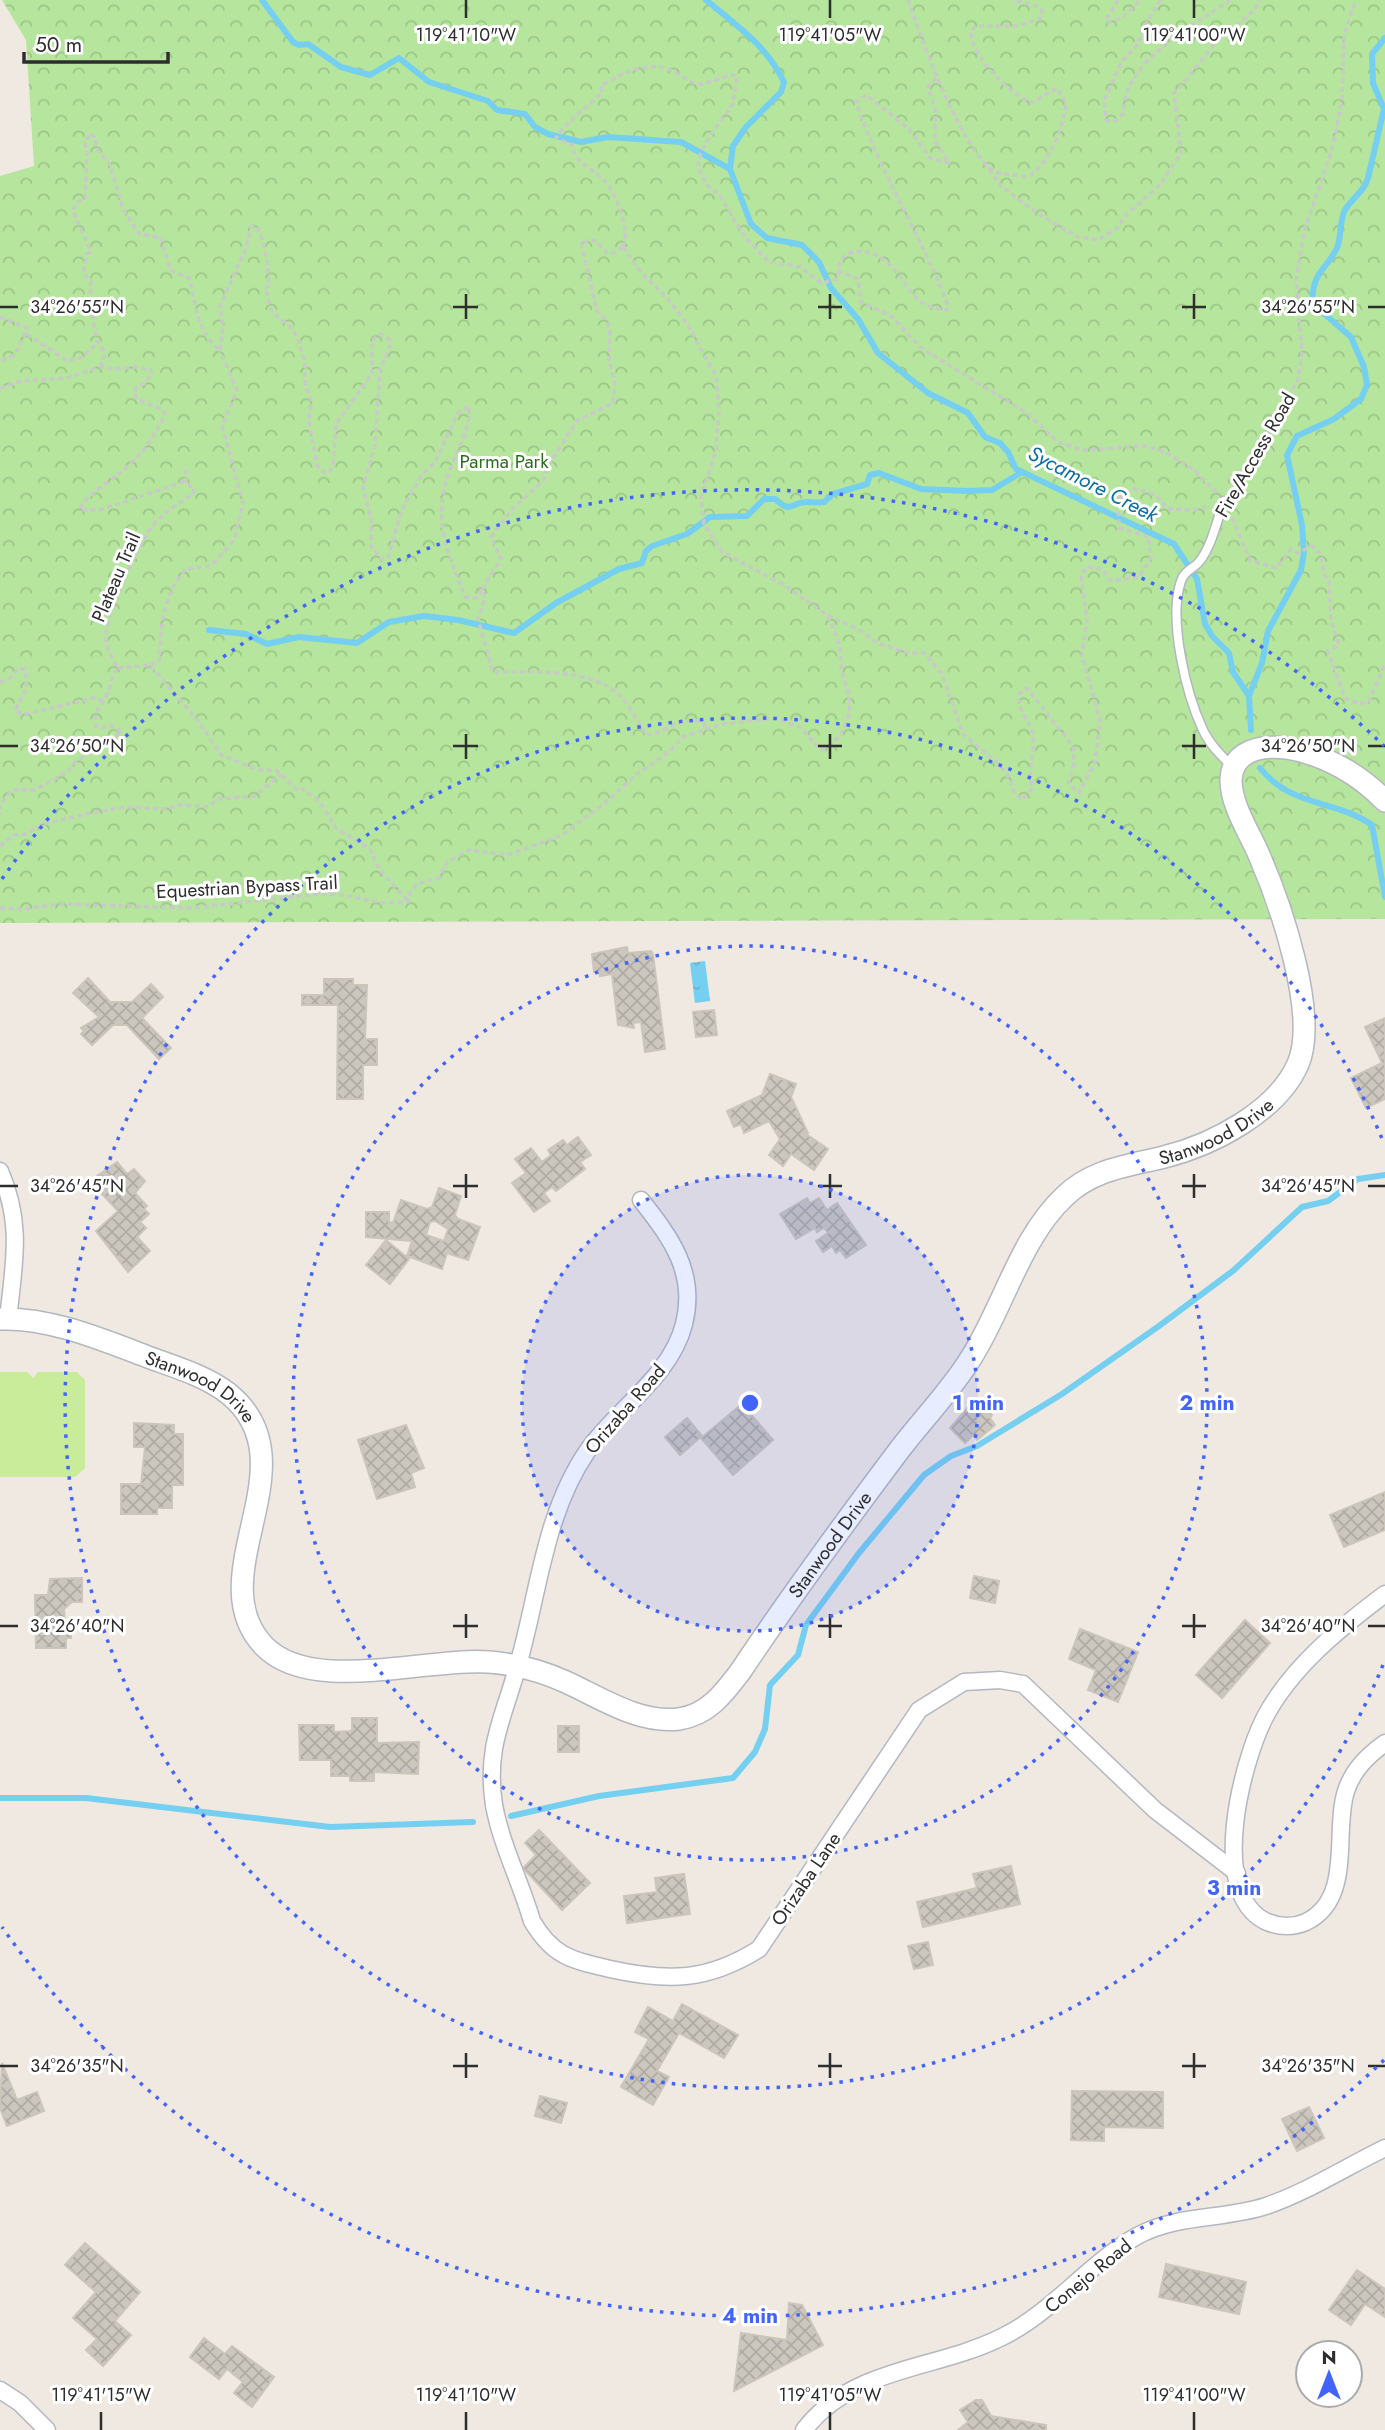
<svg xmlns="http://www.w3.org/2000/svg" width="1385" height="2430" viewBox="0 0 1385 2430" font-family="Jost,sans-serif">
<style>
.park{fill:url(#park-crowns)}
.pitch{fill:#c9ec9a}
.water{fill:url(#water-ripples)}
.lines{fill:none;stroke-linecap:round;stroke-linejoin:round}
.stream{stroke:#75cff0;stroke-width:6}
.building{fill:url(#building-cross-hatch);stroke:#cbc5ba;stroke-width:2;fill-rule:evenodd}
.service-casing{stroke:#b4b7c1;stroke-width:11}
.minor-casing{stroke:#b4b7c1;stroke-width:19}
.secondary-casing{stroke:#b4b7c1;stroke-width:24}
.path{stroke:#c9c9c9;stroke-width:3.5;stroke-dasharray:5 3.5;stroke-linecap:butt}
.service{stroke:#fff;stroke-width:8}
.minor{stroke:#fff;stroke-width:16}
.secondary{stroke:#fff;stroke-width:21}
.ticks{fill:none;stroke:#2e2e2e;stroke-width:2.5}
.ring{fill:none;stroke:#4264fb;stroke-width:3.5;stroke-dasharray:3.5 7}
.labels{text-anchor:middle;dominant-baseline:central;stroke-width:6;stroke-linejoin:round;paint-order:stroke}
.street-label{font-size:19px;fill:#2e2e2e;stroke:#fff}
.park-label{font-size:19px;fill:#2c6e1b;stroke:#fff}
.water-label{font-size:21px;font-style:italic;fill:#0d6fa3;stroke:#fff}
.ticks-label{font-size:18px;text-anchor:middle;fill:#2e2e2e;stroke:#fff;stroke-width:6;stroke-linejoin:round;paint-order:stroke}
.centre{fill:#4264fb;stroke:#fff;stroke-width:3.5}
.ring-label{font-size:21px;text-anchor:middle;font-weight:bold;fill:#4264fb;stroke:#fff;stroke-width:6;stroke-linejoin:round;paint-order:stroke}
</style>
<defs>
<pattern id="park-crowns" width="20" height="18" patternUnits="userSpaceOnUse" patternTransform="scale(1.75)"><rect width="20" height="18" fill="#b6e59e"/><path d="M2 6a3 3 0 1 1 6 0M12 15a3 3 0 1 1 6 0" fill="none" stroke="#9dc588"/></pattern>
<pattern id="water-ripples" width="26" height="14" patternUnits="userSpaceOnUse" patternTransform="scale(1.75)"><rect width="26" height="14" fill="#75cff0"/><path d="M2 4q2-2 4 0t4 0M15 11q2-2 4 0t4 0" fill="none" stroke="#66b2ce"/></pattern>
<pattern id="building-cross-hatch" width="8" height="8" patternUnits="userSpaceOnUse" patternTransform="scale(1.75)"><rect width="8" height="8" fill="#cbc7bf"/><path d="M0 0l8 8M0 8l8-8" fill="none" stroke="#afaba4"/></pattern>
</defs>
<rect width="100%" height="100%" fill="#efe9e1"/>
<path class="park" d="M2,0h1383v919l-1385,4v-747l34,-10 -8,-126z"/>
<path class="pitch" d="M0,1372h27l6,6 5,-6h39l8,8v88l-10,9h-75z"/>
<path class="water" d="M705,961l5,40 -15,2 -5,-40z"/>
<g class="lines">
<g class="stream">
<path d="M262,0l31,42 6,3 9,-1 33,23 29,8 29,-17 30,24 59,19 9,9 28,4 10,13 13,7 33,8 27,-5 73,5 49,27"/>
<path d="M706,0c30,25 61,46 78,82l-3,10 -35,35 -13,19 -3,23 21,55 16,14 35,7 17,17 12,26 27,31 20,34 50,40 40,20 17,24 15,6 8,9 8,17 158,75 23,35 8,45 7,12 17,17 4,19 16,24 2,34"/>
<path d="M209,630l37,4 21,10 32,-7 58,6 32,-21 35,-6 34,4 56,13 42,-30 63,-34 23,-6 4,-12 6,-5 35,-12 23,-17 37,-1 17,-17h11c18,16 14,3 32,3 6,0 11,1 17,0l9,-8 34,-10 3,-9 9,-2 42,16 46,2 25,-1 30,-18"/>
<path d="M1249,696l13,-33 6,-32 33,-61 3,-18 -2,-27 -15,-70 10,-19 37,-17 27,-20 6,-14 -3,-18 -13,-30 -39,-34c1,-33 13,-31 25,-55 5,-12 2,-27 8,-38 7,-12 19,-18 23,-32l16,-69 -11,-26 -1,-29 13,-16"/>
<path d="M1260,768c32,40 75,31 112,57l13,72"/>
<path d="M0,1798h86l244,29 143,-5"/>
<path d="M511,1816l88,-20 134,-18 22,-26 10,-23 5,-44 28,-30 8,-30 53,-72 65,-78 27,-19 26,-10 85,-52 97,-68 75,-56 68,-63 26,-6 30,-22 27,-4"/>
</g>
</g>
<g class="building">
<path d="M627,947l1,6 23,-2 2,3 12,95 -20,3 -4,-30 -8,1 1,5 -16,-3 -6,-51 -12,2 -1,-4h-5l-2,-18z"/>
<path d="M88,978l22,24h22l19,-18 12,13 -21,21 29,30 -12,11 -32,-34h-14l-21,20 -11,-11 3,-3 -3,-3 18,-11 -26,-24z"/>
<path d="M324,979h29v6h14l-2,54h12v26h-14v34h-26l1,-94h-36v-10h22z"/>
<path d="M714,1010l3,25 -21,2 -3,-25z"/>
<path d="M1385,1018v81l-19,9 -15,-30 31,-15 -17,-36z"/>
<path d="M770,1074l26,10 -5,13 17,36 -2,1 22,15 -14,21 -23,-16 -8,12 -14,-11 11,-16 -11,-18 -25,12 -3,-9 -7,3 -7,-16 35,-16z"/>
<path d="M578,1137l13,18 -11,7 5,7 -29,22 -4,-4 -8,6 6,8 -16,11 -22,-29 14,-10 -11,-14 16,-11 11,14 9,-7 -3,-5 15,-10 4,5z"/>
<path d="M117,1162l10,12 7,-5 11,12 -10,12 12,13 -3,3 5,5 -9,8 6,6 -9,9 13,14 -22,21 -32,-41 22,-20 -28,-30z"/>
<path d="M439,1188l22,8 -6,19 3,4 22,8 -12,33 -21,-7 -5,16 -35,-13 5,-15 -46,-4v-25h23v10l4,1 8,-23 26,9 5,-2zM435,1221l13,8 -4,12 -18,-6 4,-13z"/>
<path d="M807,1198l3,5 9,-5 8,12 10,-7 29,42 -20,13 -6,-8 -4,3 -4,-7 -9,6 -7,-11 12,-8 -4,-5 -7,4 -2,-4 -19,11 -16,-25z"/>
<path d="M386,1240l23,19 -19,25 -24,-19z"/>
<path d="M975,1399l17,16 -2,3 5,7 -18,15 -4,-5 -8,8 -15,-15z"/>
<path d="M742,1404l31,36 -40,35 -32,-37z"/>
<path d="M687,1418l15,18 -22,19 -15,-18z"/>
<path d="M134,1423l40,2v9h9v51h-11v23h-15v6h-36v-30h20l4,-37h-11z"/>
<path d="M406,1425l18,43 -13,5 4,14 -38,12 -19,-59z"/>
<path d="M1385,1492v38l-41,17 -14,-32z"/>
<path d="M974,1576l25,5 -4,22 -25,-5z"/>
<path d="M82,1578v24h-10l-8,7 1,12h6v17h-5v10h-30l-1,-53h13l2,-16z"/>
<path d="M1245,1620l25,23 -48,55 -26,-23z"/>
<path d="M1080,1629l58,23 -20,50 -30,-12 8,-20 -27,-11z"/>
<path d="M352,1718h25v25l42,-1 -1,32 -44,-2v9h-24v-5h-19v-16h-31l-1,-35h35v7l18,-1z"/>
<rect x="558" y="1726" width="21" height="26"/>
<path d="M539,1830l51,53 -28,27 -39,-42 13,-13 -11,-12z"/>
<path d="M1011,1866l9,38 -97,23 -6,-25 60,-14 -4,-14z"/>
<path d="M684,1874l6,40 -63,9 -3,-27 33,-4 -2,-14z"/>
<path d="M928,1942l5,23 -19,4 -6,-23z"/>
<path d="M682,2004l56,31 -14,23 -45,-25 -22,38 12,6 -16,28 -32,-18 28,-48 -14,-7 13,-25 25,14z"/>
<path d="M2,2063l15,37 20,-8 7,19 -37,15 -7,-18z"/>
<path d="M1072,2091l91,1v36l-59,-1v14l-33,-1z"/>
<path d="M540,2096l27,7 -6,20 -26,-7z"/>
<path d="M1309,2107l15,31 -27,13 -15,-32z"/>
<path d="M85,2243l55,49 -25,29 16,14 -28,31 -17,-16 11,-11 -24,-21 23,-26 -31,-27z"/>
<path d="M1166,2264l80,18 -7,32 -80,-17z"/>
<path d="M1357,2270l28,19v28l-20,-13 -14,21 -22,-15z"/>
<path d="M789,2303l13,2 21,40 -89,46 7,-58 46,7z"/>
<path d="M204,2338l21,16 7,-8 42,31 -22,30 -18,-14 9,-11 -16,-13 -8,10 -29,-22z"/>
<path d="M976,2400h6l9,16 55,9v5h-88l10,-8 -8,-12z"/>
</g>
<g class="lines">
<defs>
<path id="service" d="M1224,501c-7,19 -12,45 -25,61 -6,7 -15,9 -18,19 -13,38 5,113 22,149 7,15 18,26 30,37"/>
<g id="minor">
<path d="M0,1171c23,53 14,92 8,148"/>
<path d="M641,1200c30,38 56,73 43,124 -13,52 -66,84 -96,126 -44,64 -49,142 -70,215 -14,52 -33,82 -24,140 7,39 27,78 38,116 21,36 40,39 78,48 59,13 98,12 149,-20l160,-239 45,-28 36,-2 23,4 132,126 82,63"/>
<path d="M1385,1594c-44,33 -95,74 -121,125 -22,44 -56,173 1,202 13,6 27,7 41,1 48,-23 27,-90 40,-131 7,-21 21,-35 39,-48"/>
<path d="M0,2390l20,13 27,27"/>
<path d="M804,2430c49,-64 130,-59 198,-93 51,-25 86,-73 135,-101 40,-22 86,-16 129,-30 41,-14 80,-39 119,-58"/>
</g>
<g id="secondary">
<path id="s1" d="M0,1319c49,-2 103,21 148,38 27,10 58,19 81,37 85,70 -32,182 35,252 47,49 163,11 225,16 26,2 53,9 77,20 35,16 73,42 113,37 29,-4 45,-26 61,-47 50,-75 103,-147 157,-219 24,-32 53,-61 74,-95 33,-52 49,-120 94,-162 28,-27 63,-30 99,-39 48,-12 113,-45 134,-93 21,-49 -18,-161 -39,-209 -9,-22 -28,-49 -28,-75 1,-30 31,-35 55,-32 38,6 73,26 99,53"/>
</g>
</defs>
<use href="#service" class="service-casing"/>
<use href="#minor" class="minor-casing"/>
<use href="#secondary" class="secondary-casing"/>
<g class="path">
<path d="M908,0c14,40 51,144 83,169 8,6 16,5 25,6 8,2 15,2 20,-4 16,-16 28,-46 30,-68l-9,-15 -26,15c-23,-11 -59,-45 -60,-72l5,-5h40l24,-7 2,-8 -3,-4 -27,-7"/>
<path d="M1118,0l-11,18 1,5 15,-6 18,-17"/>
<path d="M1161,0l-19,30 -3,13 -17,18 -18,40 2,19 7,2 10,-8c2,-7 1,-16 4,-22 15,-41 70,-68 103,-92"/>
<path d="M984,162l17,24 36,27 41,24 21,3 18,-12 9,-13 34,-30 21,-32 -7,-60c17,-17 29,-38 47,-55 13,-13 31,-21 39,-38"/>
<path d="M623,247l16,23 29,29 20,26 28,51 3,35 -3,39 -15,47 3,27 18,28 62,33 43,30 29,13 24,16 29,9h15l18,21 21,60 37,31 10,14 4,13 8,8 11,-13c-7,-20 4,-37 -1,-56 -5,-15 -15,-21 -13,-37l8,-6 46,58 1,19 -6,18 11,10 16,-31 5,-42 -18,-65 5,-34 -6,-46 6,-8 15,2 9,12 28,-4 12,-19 -2,-21 -30,-9 -1,-28 14,-11c17,2 25,5 35,20l28,1 14,-4"/>
<path d="M623,247c7,-17 -5,-47 -15,-62 -9,-14 -35,-22 -36,-40l-16,-7c11,-18 31,-30 46,-46l-1,-6c20,-12 46,-26 69,-16 10,3 18,14 31,14 9,-1 22,-7 32,-9l4,1 -4,28 -23,32 -10,19 -2,11 8,18 14,12 22,37 16,18 11,11 31,5 21,16 16,-4 3,-18 8,-8c45,-11 53,39 78,52 6,3 14,4 21,5l1,-5c-27,-70 -68,-132 -92,-203l10,-7 43,34 21,29 19,5 -14,-22v-34l-7,-20 10,-11"/>
<path d="M623,247l-10,6h-6l-12,-13 -14,2 16,70 8,7 5,10 -1,31 6,23 -2,20 -36,18 -29,45 -5,15 -30,27 -22,29 10,22 -19,30 3,8 -7,22 15,53c37,0 104,-5 130,27 9,11 16,24 23,36 24,-2 30,-21 58,-12l1,7"/>
<path d="M838,271l20,8 3,23 30,14 30,32 106,65 31,29 25,8 63,-4 19,6 29,18 23,23"/>
<path d="M0,317l27,11 -12,27 -15,6"/>
<path d="M27,334l40,27 13,-3 18,-15"/>
<path d="M100,367l5,-12c-2,-6 -5,-9 -8,-15 -3,-8 -8,-51 -6,-58l-8,-10 4,-18 4,-3 -18,-40 3,-8 9,-5 2,-45 -2,-10 6,-10 5,7 -1,6 15,19 13,44 16,25 22,4 9,32 19,8c8,29 7,52 31,73l3,-23 -3,-22 26,-58 5,-21 4,-1c11,13 13,43 14,60l-4,2 7,24 21,17 6,13 6,21v20l6,18 -2,21 8,43 6,7h6l4,-6 3,-42 36,-51v-32l8,-7 9,5 1,8 -10,22 -5,76 -12,42 8,33v26l10,13 7,-1 13,-46 20,-36 14,-14 23,-49 10,-7c7,15 -17,56 -21,72 -14,49 2,75 18,119l11,1 6,-9"/>
<path d="M0,388l22,-7 45,-3 33,-11 14,2 23,-2 15,4 -6,12 -9,4 -3,7 5,6 24,10 2,5c-10,19 -20,35 -36,50 -12,12 -46,31 -49,45h20l83,-28 11,6 -1,6c-13,9 -28,17 -39,30 -15,18 -44,84 -48,109 -2,14 7,23 11,35 -5,8 -5,13 -8,21 -4,15 -17,20 -13,37l6,2 8,-3 12,7 -48,31 -7,9 -32,18h-23l-12,15v10"/>
<path d="M186,483v-13"/>
<path d="M1233,492l16,-20 49,-92 4,-27 -6,-73 8,-48 28,-83 10,-48 2,-66 12,-35"/>
<path d="M1232,518l18,42 26,8 15,-19 7,4 14,-7 9,8 3,20 5,6 2,40 8,25 -11,6 17,47 14,6 10,-3 16,-37"/>
<path d="M150,665l10,-5c0,-32 3,-67 26,-91l22,-3 8,-5 18,-21 9,-37 -21,-77 15,-36 -17,-39"/>
<path d="M118,668l32,-3 48,56 23,34 38,15h17l20,19 4,-2 19,14 17,27 34,21 9,20 28,31"/>
<path d="M0,682l8,-2 10,-11h7c3,24 0,22 -10,41l7,5 75,-18 5,4"/>
<path d="M0,846l14,-11 13,-1 13,-9 55,-13 32,-5 37,2 15,-4 29,2 10,-8 37,-3 26,-22"/>
<path d="M0,908l22,1 39,-5 131,4 128,-14 24,1 37,8 27,-1c2,-19 13,-20 31,-24l8,-16 22,-12 39,5 54,-20 43,-32 32,-29 33,-23 13,-14 40,-13 54,-6 24,10 20,22c20,-8 32,-33 28,-54 -2,-11 -8,-22 -8,-33 -1,-21 -4,-27 -13,-46"/>
</g>
<use href="#service" class="service"/>
<use href="#minor" class="minor"/>
<use href="#secondary" class="secondary"/>
</g>
<path class="ticks" d="M466,0v18M830,0v18M1194,0v18M466,294v25M830,294v25M1194,294v25M0,307h18M453,307h25M818,307h24M1182,307h24M1368,307h17M466,734v25M830,734v25M1194,734v25M0,746h18M453,746h25M818,746h24M1182,746h24M1368,746h17M466,1174v24M830,1174v24M1194,1174v24M0,1186h18M453,1186h25M818,1186h24M1182,1186h24M1368,1186h17M466,1614v24M830,1614v24M1194,1614v24M0,1626h18M453,1626h25M818,1626h24M1182,1626h24M1368,1626h17M466,2053v25M830,2053v25M1194,2053v25M0,2066h18M453,2066h25M818,2066h24M1182,2066h24M1368,2066h17M101,2412v18M466,2412v18M830,2412v18M1194,2412v18"/>
<circle cx="750" cy="1403" r="228" fill="#4264fb" fill-opacity=".12"/>
<g class="ring">
<circle cx="750" cy="1403" r="228"/>
<circle cx="750" cy="1403" r="457"/>
<path d="M1383 1665A685 685 0 1 1 1383 1141"/>
<path d="M1384 2060A913 913 0 0 1 2 1927M2 879A913 913 0 0 1 1384 746"/>
</g>
<g class="labels">
<g class="street-label">
<text transform="translate(1255 455) rotate(-60)">Fire/Access Road</text>
<text transform="translate(116 577) rotate(-67)">Plateau Trail</text>
<text transform="translate(247 887) rotate(-3)">Equestrian Bypass Trail</text>
<text stroke="none"><textPath href="#s1" startOffset="1768">Stanwood Drive</textPath></text>
<text stroke="none"><textPath href="#s1" startOffset="215">Stanwood Drive</textPath></text>
<text transform="translate(625 1409) rotate(-49)">Orizaba Road</text>
<text stroke="none"><textPath href="#s1" startOffset="1180">Stanwood Drive</textPath></text>
<text transform="translate(806 1879) rotate(-56)">Orizaba Lane</text>
<text transform="translate(1088 2276) rotate(-39)">Conejo Road</text>
</g>
<g class="park-label">
<text x="504" y="461">Parma Park</text>
</g>
<g class="water-label">
<text transform="translate(1093 484) rotate(27)">Sycamore Creek</text>
</g>
</g>
<g class="ticks-label">
<text x="466" y="41">119°41'10"W</text>
<text x="830" y="41">119°41'05"W</text>
<text x="1194" y="41">119°41'00"W</text>
<text x="77" y="313">34°26'55"N</text>
<text x="1308" y="313">34°26'55"N</text>
<text x="77" y="752">34°26'50"N</text>
<text x="1308" y="752">34°26'50"N</text>
<text x="77" y="1192">34°26'45"N</text>
<text x="1308" y="1192">34°26'45"N</text>
<text x="77" y="1632">34°26'40"N</text>
<text x="1308" y="1632">34°26'40"N</text>
<text x="77" y="2072">34°26'35"N</text>
<text x="1308" y="2072">34°26'35"N</text>
<text x="101" y="2401">119°41'15"W</text>
<text x="466" y="2401">119°41'10"W</text>
<text x="830" y="2401">119°41'05"W</text>
<text x="1194" y="2401">119°41'00"W</text>
</g>
<circle cx="750" cy="1403" r="10" class="centre"/>
<g class="ring-label">
<text x="978" y="1410">1 min</text>
<text x="1207" y="1410">2 min</text>
<text x="1234" y="1895">3 min</text>
<text x="750" y="2323">4 min</text>
</g>
<g transform="translate(1329 2374)"><circle r="33" fill="#ffffff" stroke="#ababab" stroke-width="2"/>
<path d="M0-5L12 26L0 18L-12 26Z" fill="#4264fb"/>
<text y="-10" font-size="19" font-weight="bold" text-anchor="middle" fill="#2e2e2e">N</text>
</g>
<path d="M24 52v10h144v-10" fill="none" stroke="#2e2e2e" stroke-width="3.5"/>
<text x="35" y="52" font-size="21" fill="#2e2e2e" stroke="#ffffff" stroke-width="5" paint-order="stroke">50 m</text>
</svg>
